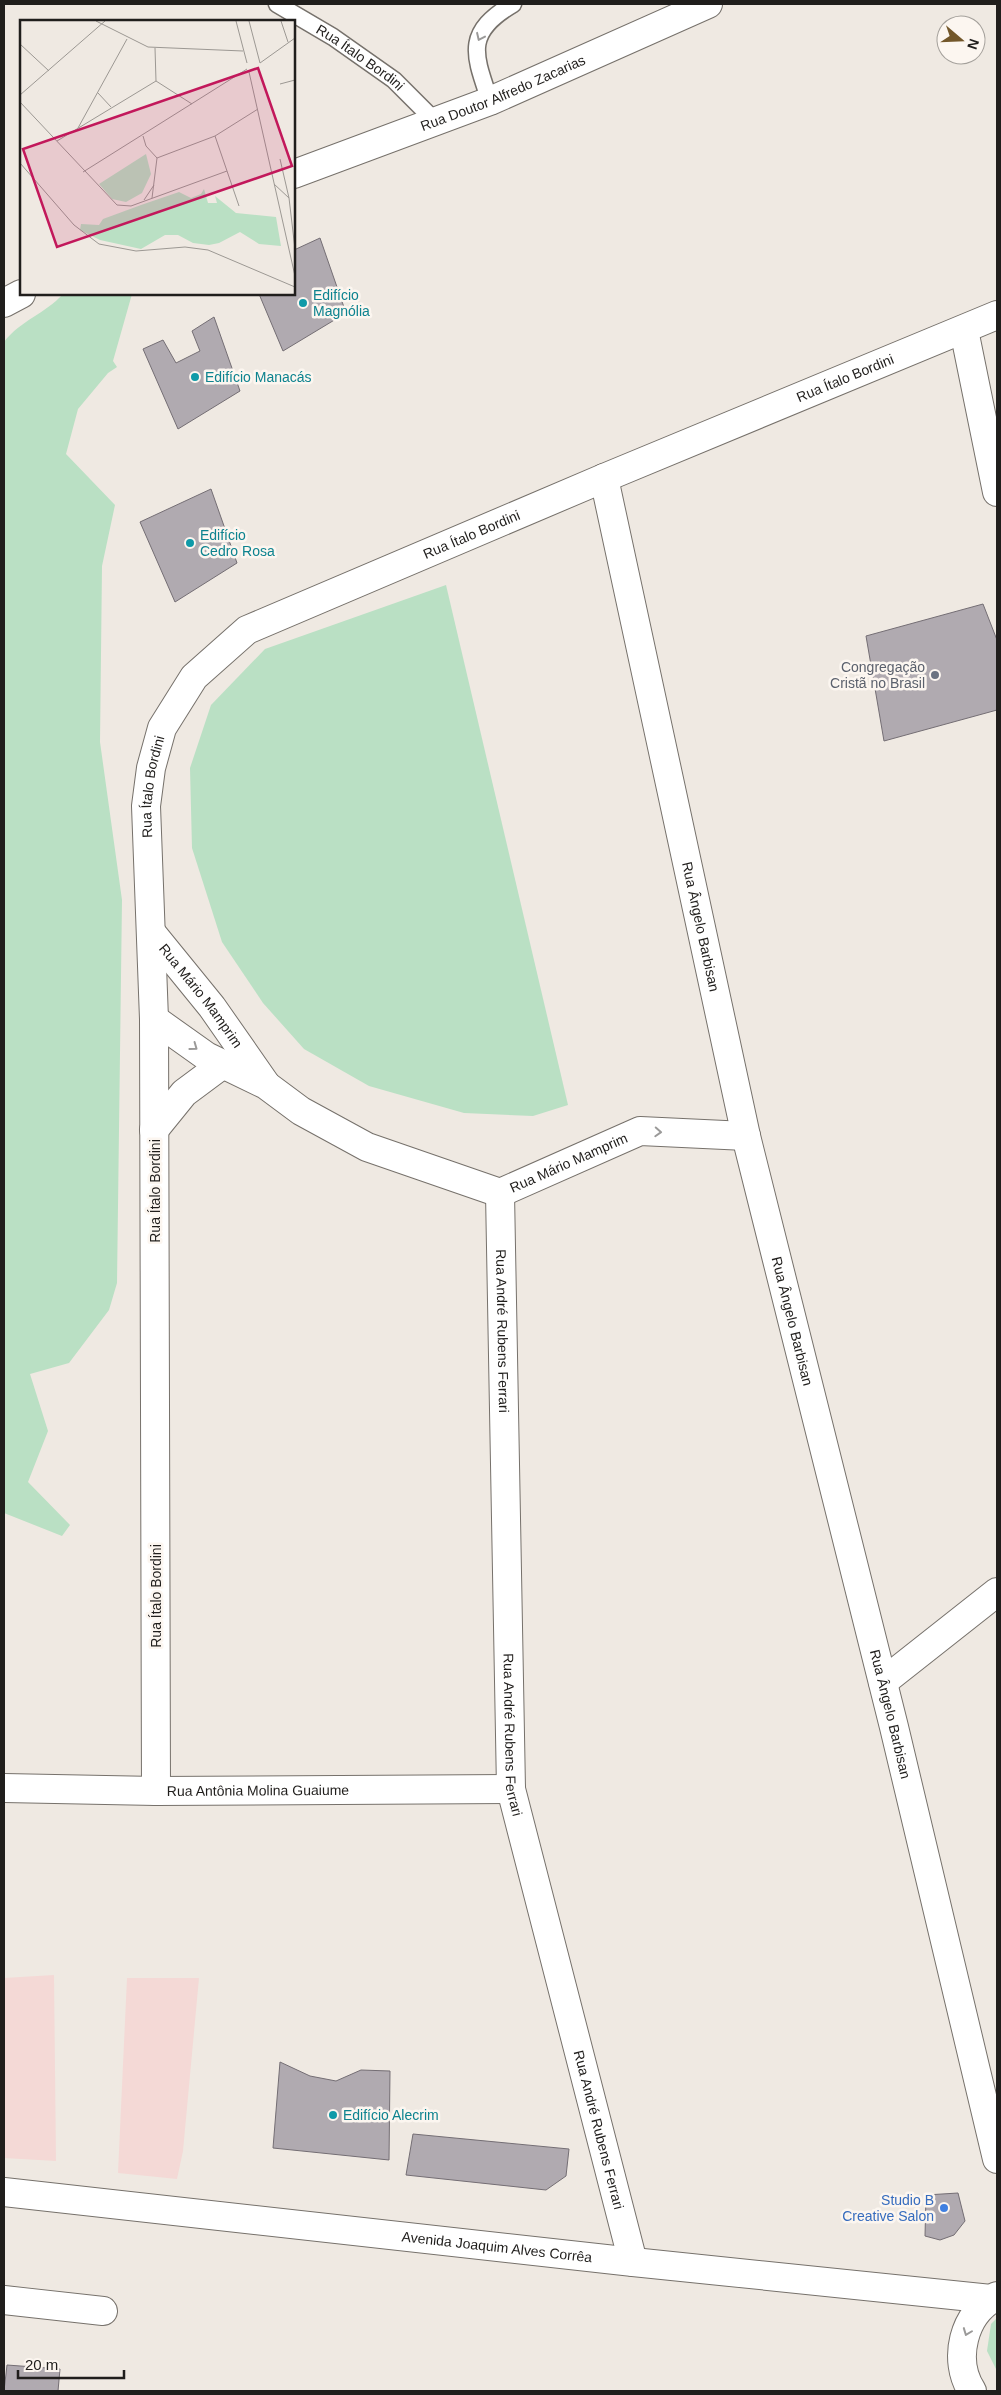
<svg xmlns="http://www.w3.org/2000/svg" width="1001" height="2395" viewBox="0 0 1001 2395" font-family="Arial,sans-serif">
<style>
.industrial{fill:#f4d9d6}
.green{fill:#bae0c4}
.building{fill:#b0aab0;stroke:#746e74}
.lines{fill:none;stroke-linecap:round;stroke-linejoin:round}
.lane-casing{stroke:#76716b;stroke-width:19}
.street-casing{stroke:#76716b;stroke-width:30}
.secondary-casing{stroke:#76716b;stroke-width:30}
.lane{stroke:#fff;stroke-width:16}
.street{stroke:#fff;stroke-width:28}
.secondary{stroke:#fff;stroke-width:28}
.oneway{stroke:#9b9a99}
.culture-dot{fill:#0f9aa8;stroke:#fcf6f0;stroke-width:2}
.worship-dot{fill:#6b7280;stroke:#fcf6f0;stroke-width:2}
.shop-dot{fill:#3f7fe0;stroke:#fcf6f0;stroke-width:2}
.labels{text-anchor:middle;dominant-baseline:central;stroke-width:5;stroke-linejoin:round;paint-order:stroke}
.street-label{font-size:14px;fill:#201e1c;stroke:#fcf6f0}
.culture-label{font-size:14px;fill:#0d838f;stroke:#fcf6f0;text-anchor:start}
.worship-label{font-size:14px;fill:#5b616d;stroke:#fcf6f0;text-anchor:end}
.shop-label{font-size:14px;fill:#366cbe;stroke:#fcf6f0;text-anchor:end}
.inset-road{fill:none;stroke:#9c9893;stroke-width:1}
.view{fill:#c2185b;fill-opacity:0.15;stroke:#c2185b;stroke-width:2.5}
.inset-edge{fill:none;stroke:#201e1c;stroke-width:2.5}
</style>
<rect width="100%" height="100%" fill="#efe9e2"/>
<g class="industrial">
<path d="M54,1975l2,186 -52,-3v-180z"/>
<path d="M127,1978h72l-16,173 -6,28 -59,-6z"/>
</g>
<g class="green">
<path d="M63,294h69l-19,67 4,6 -9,6 -30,36 -12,45 49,51 -13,61 -2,176 22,158 -5,383 -8,27 -40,53 -39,11 18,57 -20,51 42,43 -8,11 -58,-23v-1171c17,-22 41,-28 59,-48z"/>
<path d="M446,585l122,520 -35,11 -69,-3 -95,-27 -65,-37 -41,-46 -41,-61 -30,-94 -2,-80 21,-63 54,-56z"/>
<path d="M997,2318v53l-10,-20 4,-27z"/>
</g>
<g class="building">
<path d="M320,238l26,75 -63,38 -24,-57h35v-44z"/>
<path d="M214,317l26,74 -62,38 -35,-80 20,-9 13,23 24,-12 -8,-20z"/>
<path d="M211,489l26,74 -62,39 -35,-80z"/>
<path d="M983,604l14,36v70l-113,31 -18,-105z"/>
<path d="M280,2062l30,14 26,5 25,-11 29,1 -1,89 -116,-12z"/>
<path d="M413,2134l156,15 -3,27 -20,14 -140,-15z"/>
<path d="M958,2193l7,28 -11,14 -14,5 -15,-4 1,-41z"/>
<path d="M7,2365l53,4 -2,22h-54z"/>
</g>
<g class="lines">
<defs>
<g id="lane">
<path id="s1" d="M277,4l56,33 61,43 41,41"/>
<path d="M490,101c-16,-47 -26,-68 23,-97"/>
</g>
<g id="street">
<path d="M964,330l33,162"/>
<path id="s2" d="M604,478l142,658 148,591 103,432"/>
<path id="s3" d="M151,932l61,75 53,76"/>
<path id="s4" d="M154,1019l52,37 60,29 35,26 66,36 133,46 140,-62 106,5"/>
<path d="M154,1130l30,-37 39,-29"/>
<path id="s5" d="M500,1193l11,596 122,473"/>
<path d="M883,1682l114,-90"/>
<path id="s6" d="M4,1788l152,3 355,-2"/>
<path id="s7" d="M156,1791l-2,-772 -8,-213 5,-38 11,-40 32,-51 53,-47 357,-152 393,-163"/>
<path d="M4,2300l99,11"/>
</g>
<g id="secondary">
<path id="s8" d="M294,174l196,-73 218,-97"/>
<path d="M4,303l17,-9"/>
<path id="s9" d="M4,2192l629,70 358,37"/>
<path d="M972,2391c-20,-31 -9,-78 25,-95"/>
</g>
</defs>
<use href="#lane" class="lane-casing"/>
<use href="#street" class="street-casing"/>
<use href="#secondary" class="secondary-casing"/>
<use href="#lane" class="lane"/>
<use href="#street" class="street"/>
<use href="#secondary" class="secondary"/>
</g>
<defs><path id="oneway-chevron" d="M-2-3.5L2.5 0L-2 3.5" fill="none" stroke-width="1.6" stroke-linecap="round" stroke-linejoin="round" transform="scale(1.25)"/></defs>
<g class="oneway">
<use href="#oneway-chevron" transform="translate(480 37) rotate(115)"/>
<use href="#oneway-chevron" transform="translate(194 1047) rotate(36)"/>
<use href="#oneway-chevron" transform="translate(658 1132) rotate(3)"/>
<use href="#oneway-chevron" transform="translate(967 2332) rotate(111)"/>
</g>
<g class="culture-dot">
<circle cx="303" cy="303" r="5"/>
<circle cx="195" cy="377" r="5"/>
<circle cx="190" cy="543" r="5"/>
<circle cx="333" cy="2115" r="5"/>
</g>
<circle class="worship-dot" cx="935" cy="675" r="5"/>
<circle class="shop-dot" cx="944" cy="2208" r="5"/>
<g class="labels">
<g class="street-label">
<text stroke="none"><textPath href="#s1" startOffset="99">Rua Ítalo Bordini</textPath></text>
<text stroke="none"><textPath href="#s8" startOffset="224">Rua Doutor Alfredo Zacarias</textPath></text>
<text stroke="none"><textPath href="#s7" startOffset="1845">Rua Ítalo Bordini</textPath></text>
<text stroke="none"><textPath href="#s7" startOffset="1440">Rua Ítalo Bordini</textPath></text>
<text stroke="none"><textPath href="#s7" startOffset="1005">Rua Ítalo Bordini</textPath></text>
<text stroke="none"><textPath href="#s2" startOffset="459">Rua Ângelo Barbisan</textPath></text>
<text stroke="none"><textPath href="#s3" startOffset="81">Rua Mário Mamprim</textPath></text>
<text stroke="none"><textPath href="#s4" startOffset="465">Rua Mário Mamprim</textPath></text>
<text transform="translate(155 1191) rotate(-90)">Rua Ítalo Bordini</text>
<text stroke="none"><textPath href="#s2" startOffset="864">Rua Ângelo Barbisan</textPath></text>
<text stroke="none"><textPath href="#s5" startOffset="138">Rua André Rubens Ferrari</textPath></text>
<text transform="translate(156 1596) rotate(-90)">Rua Ítalo Bordini</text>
<text stroke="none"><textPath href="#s2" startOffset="1269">Rua Ângelo Barbisan</textPath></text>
<text stroke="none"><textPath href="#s5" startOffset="542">Rua André Rubens Ferrari</textPath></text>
<text stroke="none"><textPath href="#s6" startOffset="254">Rua Antônia Molina Guaiume</textPath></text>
<text stroke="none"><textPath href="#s5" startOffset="948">Rua André Rubens Ferrari</textPath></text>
<text stroke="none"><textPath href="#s9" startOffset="496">Avenida Joaquim Alves Corrêa</textPath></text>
</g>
<g class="culture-label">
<text x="313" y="295">Edifício<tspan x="313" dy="16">Magnólia</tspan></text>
<text x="205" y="377">Edifício Manacás</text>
<text x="200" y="535">Edifício<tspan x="200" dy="16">Cedro Rosa</tspan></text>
<text x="343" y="2115">Edifício Alecrim</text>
</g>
<g class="worship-label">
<text x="925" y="667">Congregação<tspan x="925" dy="16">Cristã no Brasil</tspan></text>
</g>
<g class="shop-label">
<text x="934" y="2200">Studio B<tspan x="934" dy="16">Creative Salon</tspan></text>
</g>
</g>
<g transform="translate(20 20)">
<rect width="275" height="275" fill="#efe9e2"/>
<path d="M126,134l5,20 -9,19 -16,9 -14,-3 -13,-15zM184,169l4,14h9l-2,-7 21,17 40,4 5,29 -22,-2 -19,-12 -21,11 -10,2 -16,-2 -15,-8h-13l-24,14 -41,-9 -20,-10 1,-6 18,1 4,-6 38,-14 38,-13 12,6 10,-4z" fill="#bae0c4"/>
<path class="inset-road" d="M76,1l52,26 95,4M216,1l11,42M229,1l11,42M261,1l7,21M0,24l29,27M135,28l1,33 36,23M240,43l35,-25M229,52l46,204M260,64l15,-4M78,73l13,14M0,75l85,-74M0,82l97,103 14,1 96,-35M58,108l49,-89M123,116l3,10 11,12 -5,40M195,116l24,70M37,121l99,-60M137,138l58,-22 43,-27M260,139l9,39M0,143l54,62 25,19 37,7 49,-4 23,3 87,37M63,152l164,-103M254,164l15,14 6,51M124,180l10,-15"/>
<path class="view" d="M238,48l34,98 -235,81 -34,-98z"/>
<rect width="275" height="275" class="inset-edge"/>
</g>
<rect width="1001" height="2395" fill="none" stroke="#201e1c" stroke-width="10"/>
<g transform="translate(961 40) rotate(109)"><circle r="24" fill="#fcf6f0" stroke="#a4a09b"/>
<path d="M0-4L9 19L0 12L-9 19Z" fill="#73572a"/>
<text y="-8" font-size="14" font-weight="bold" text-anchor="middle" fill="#201e1c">N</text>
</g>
<path d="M18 2370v8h106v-8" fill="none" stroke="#201e1c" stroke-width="2.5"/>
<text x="25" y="2370" font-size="15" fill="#201e1c" stroke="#fcf6f0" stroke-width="4" paint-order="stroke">20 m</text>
</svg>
